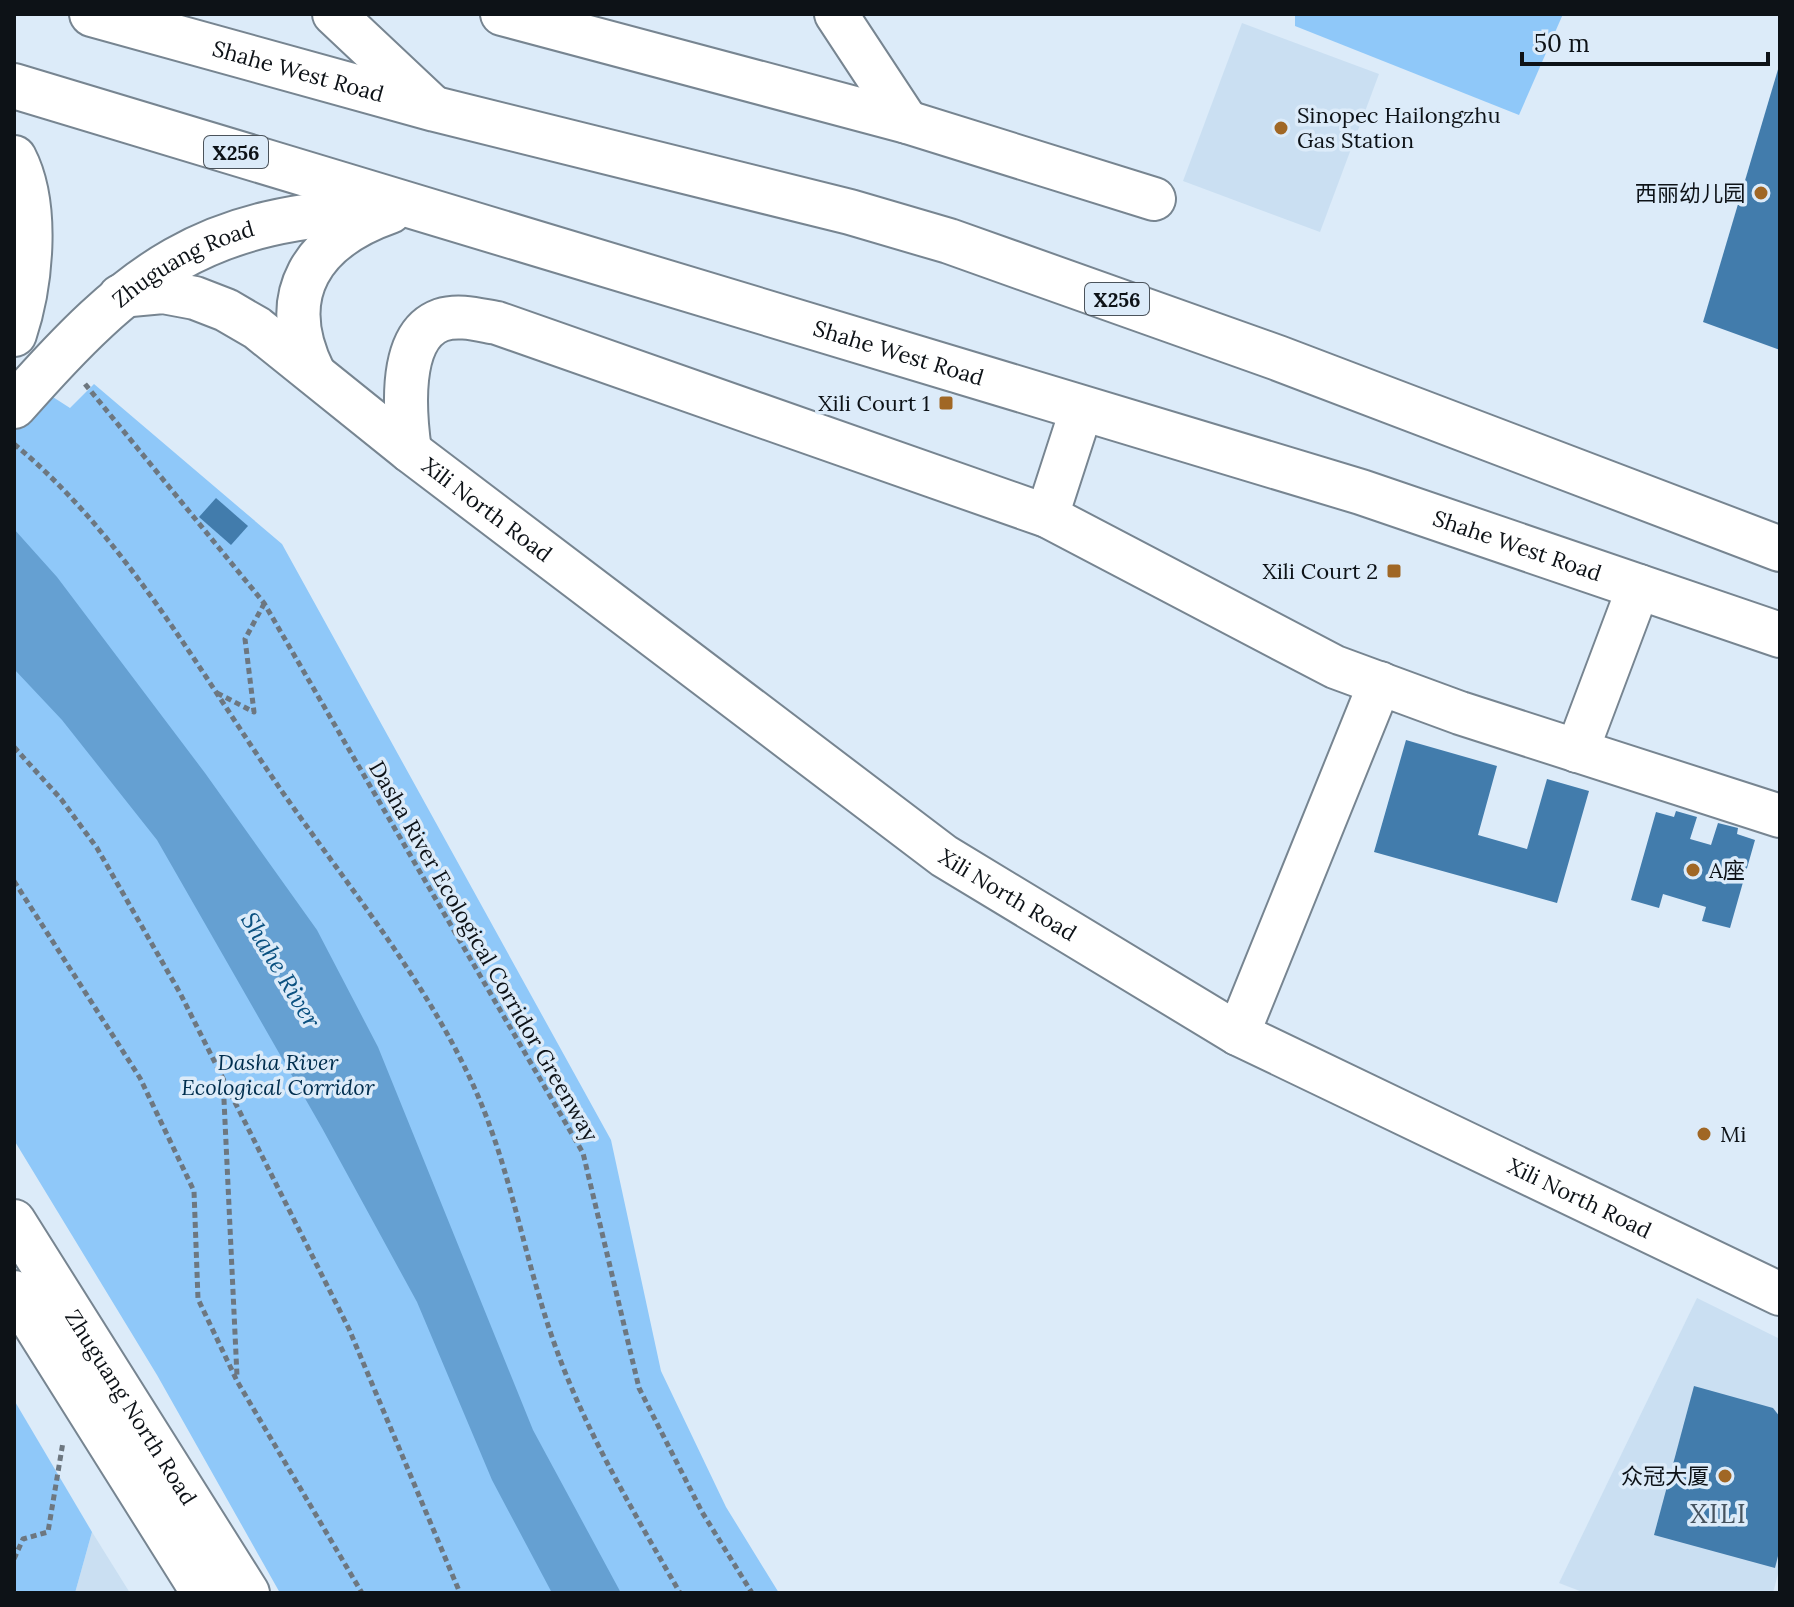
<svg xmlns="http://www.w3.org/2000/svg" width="1794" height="1607" viewBox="0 0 1794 1607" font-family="Lora,'Noto Sans SC',serif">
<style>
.built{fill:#cadff2}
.green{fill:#8fc8f9}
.water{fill:#65a0d2}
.building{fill:#427cac}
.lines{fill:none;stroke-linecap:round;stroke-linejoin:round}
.minor-casing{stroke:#778591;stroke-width:46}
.major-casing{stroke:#778591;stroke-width:48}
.path{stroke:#6d7780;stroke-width:5;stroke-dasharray:6 4;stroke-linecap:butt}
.minor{stroke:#fff;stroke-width:42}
.major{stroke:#fff;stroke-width:44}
.poi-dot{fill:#a06725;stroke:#dcebf9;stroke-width:3}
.labels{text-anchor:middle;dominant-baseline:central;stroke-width:7;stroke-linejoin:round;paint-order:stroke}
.shield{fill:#dcebf9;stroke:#4b535b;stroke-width:2}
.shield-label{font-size:20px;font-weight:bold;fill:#0d1217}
.street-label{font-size:22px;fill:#0d1217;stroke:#dcebf9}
.poi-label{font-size:22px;fill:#0d1217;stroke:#dcebf9;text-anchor:end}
.park-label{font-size:22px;font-style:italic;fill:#002e4e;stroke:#dcebf9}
.water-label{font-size:24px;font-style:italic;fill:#0b5180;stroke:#dcebf9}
.quarter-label{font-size:26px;letter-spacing:2px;fill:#46535e;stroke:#dcebf9}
</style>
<rect width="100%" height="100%" fill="#dcebf9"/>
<g class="built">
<path d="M1242,23l137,51 -59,158 -137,-51z"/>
<path d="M1697,1298l83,41v227l-7,27h-188l-26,-10z"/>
<path d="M92,1532l38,61h-55z"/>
</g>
<g class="green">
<path d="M1295,14h268l-44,101 -224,-89z"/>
<path d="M14,372l56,36 24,-24 188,160 329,596 50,231 65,136 53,86h-499l-123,-218 -143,-235z"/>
<path d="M14,1400l78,132 -17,61h-61z"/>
</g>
<path class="water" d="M14,529l43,48 148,196 112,157 61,117 155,383 88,163h-69l-60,-113 -75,-178 -95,-174 -165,-288 -95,-120 -48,-51z"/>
<g class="building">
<path d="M1779,66h1v284l-77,-28z"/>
<path d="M216,498l32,28 -17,19 -32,-28z"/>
<path d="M1406,740l91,26 -19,69 49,14 20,-70 42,12 -32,112 -183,-51z"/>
<path d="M1676,811l21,6 -7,22 21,6 7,-22 20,5 -1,6 18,6 -25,88 -28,-7 4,-14 -43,-13 -4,14 -28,-8 25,-88 18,5z"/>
<path d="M1694,1386l79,22 7,9v131l-5,20 -121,-33z"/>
</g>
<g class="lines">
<defs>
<g id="minor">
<path d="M334,14l101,95"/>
<path d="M502,14l405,108 247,77"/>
<path d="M836,14l71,108"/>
<path id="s1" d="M120,296l43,-4 32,6 31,12 31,18 153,123 534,405 294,178 542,260"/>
<path d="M314,373c-39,-79 -1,-134 76,-161"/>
<path d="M410,451c-5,-35 -13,-115 31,-131 18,-6 38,0 56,3l550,193 288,151 125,46 320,103"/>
<path d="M1047,516l35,-108"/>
<path d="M1577,751l62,-165"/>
<path d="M1238,1034l142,-351"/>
<path id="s2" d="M14,1221l234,372"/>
<path d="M14,1292l189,301"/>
</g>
<g id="major">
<path id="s3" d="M92,14l343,95 415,103 99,29 329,117 502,191"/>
<path id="s4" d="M14,86l1347,406 419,143"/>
<path d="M14,158c25,48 16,128 0,176"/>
<path id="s5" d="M14,406c118,-134 189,-191 375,-196"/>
</g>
</defs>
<use href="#minor" class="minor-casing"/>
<use href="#major" class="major-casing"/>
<g class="path">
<path d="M85,384l179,219 319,550 56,235 63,124 50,81"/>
<path d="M14,444c110,90 187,230 267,346 68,98 149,195 197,306 33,77 46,159 73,238 31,92 81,175 129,259"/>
<path d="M217,693l37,19 -9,-73 19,-35"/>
<path d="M14,747l47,52 36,49 83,145 169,336 111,264"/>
<path d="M14,881l126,197 54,113 4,108 39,82 125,212"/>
<path d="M223,1079l14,297"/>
<path d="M14,1559l9,-20 25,-7 15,-90"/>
</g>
<use href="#minor" class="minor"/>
<use href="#major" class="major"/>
</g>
<g class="poi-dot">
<circle cx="1281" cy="128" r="8"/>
<circle cx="1761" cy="193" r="8"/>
<rect x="938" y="395" width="16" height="16" rx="4"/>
<rect x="1386" y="563" width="16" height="16" rx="4"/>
<circle cx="1693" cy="870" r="8"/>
<circle cx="1704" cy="1134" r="8"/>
<circle cx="1725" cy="1476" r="8"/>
</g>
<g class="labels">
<g class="shield">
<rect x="204" y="136" width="64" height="32" rx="6"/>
<rect x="1085" y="283" width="64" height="32" rx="6"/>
</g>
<g class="shield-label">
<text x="236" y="152">X256</text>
<text x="1117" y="299">X256</text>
</g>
<g class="street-label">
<text stroke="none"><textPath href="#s3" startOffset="214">Shahe West Road</textPath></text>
<text stroke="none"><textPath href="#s5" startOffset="224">Zhuguang Road</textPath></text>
<text stroke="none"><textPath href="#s4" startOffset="924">Shahe West Road</textPath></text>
<text stroke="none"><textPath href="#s1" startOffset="438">Xili North Road</textPath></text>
<text stroke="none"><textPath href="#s4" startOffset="1572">Shahe West Road</textPath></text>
<text stroke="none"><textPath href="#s1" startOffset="1086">Xili North Road</textPath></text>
<text transform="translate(484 951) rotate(60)">Dasha River Ecological Corridor Greenway</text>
<text stroke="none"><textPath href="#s1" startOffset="1734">Xili North Road</textPath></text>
<text stroke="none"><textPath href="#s2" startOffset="220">Zhuguang North Road</textPath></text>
</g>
<g class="poi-label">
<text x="1297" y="115" text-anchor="start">Sinopec Hailongzhu<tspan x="1297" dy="25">Gas Station</tspan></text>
<text x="1745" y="193">西丽幼儿园</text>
<text x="930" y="403">Xili Court 1</text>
<text x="1378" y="571">Xili Court 2</text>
<text x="1709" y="870" text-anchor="start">A座</text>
<text x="1720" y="1134" text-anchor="start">Mi</text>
<text x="1709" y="1476">众冠大厦</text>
</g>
<g class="park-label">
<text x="278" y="1062">Dasha River<tspan x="278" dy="25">Ecological Corridor</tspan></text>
</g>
<g class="water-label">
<text transform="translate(281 970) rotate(59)">Shahe River</text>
</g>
<g class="quarter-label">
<text x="1719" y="1513">XILI</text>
</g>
</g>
<rect width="1794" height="1607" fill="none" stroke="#0d1217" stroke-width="32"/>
<path d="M1522 52v12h246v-12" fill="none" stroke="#0d1217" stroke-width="4"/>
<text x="1534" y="52" font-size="24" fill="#0d1217" stroke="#dcebf9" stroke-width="6" paint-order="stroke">50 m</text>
</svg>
